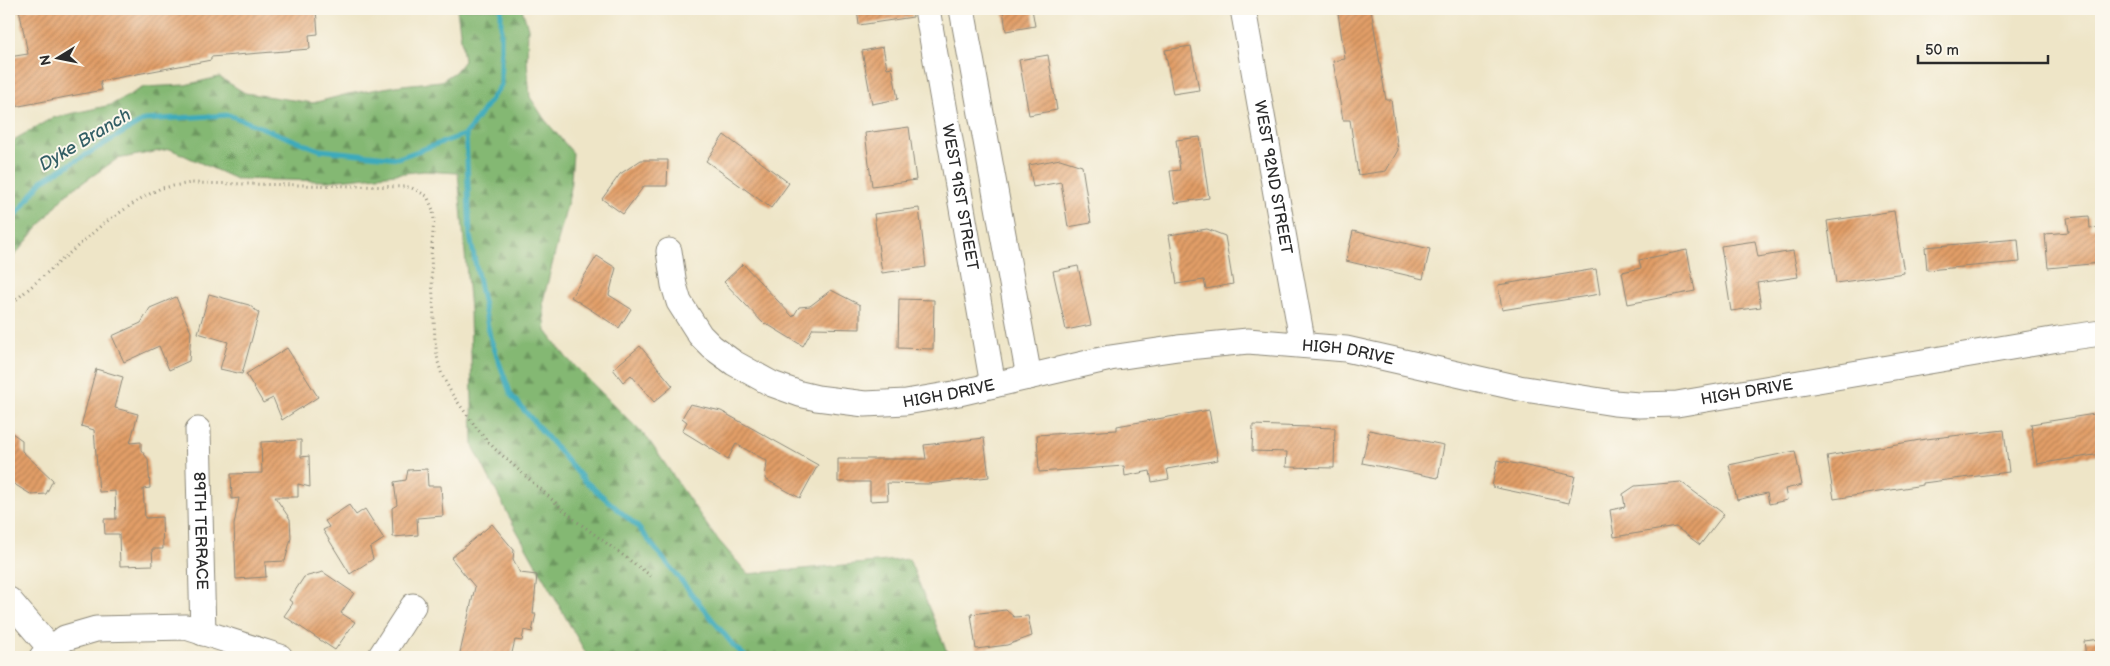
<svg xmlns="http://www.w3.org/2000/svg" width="2110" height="666" viewBox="0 0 2110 666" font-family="'Balsamiq Sans',sans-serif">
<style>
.forest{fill:url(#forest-firs);stroke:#58724f}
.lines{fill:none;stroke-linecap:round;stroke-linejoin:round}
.stream{stroke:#3caabb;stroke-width:5}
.building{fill:url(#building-hatch)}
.minor-casing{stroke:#8c8879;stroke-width:27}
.path{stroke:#8c8879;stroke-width:3;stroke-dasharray:1 4;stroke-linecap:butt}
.minor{stroke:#fff;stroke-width:25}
.labels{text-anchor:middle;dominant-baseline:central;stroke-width:4;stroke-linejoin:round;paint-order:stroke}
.street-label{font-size:16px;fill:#2b2b2b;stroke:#fbf7ec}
.water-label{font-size:18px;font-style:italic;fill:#325e65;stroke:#fbf7ec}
</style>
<defs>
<pattern id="forest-firs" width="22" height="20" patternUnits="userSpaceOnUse" patternTransform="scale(1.25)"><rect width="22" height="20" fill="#84b873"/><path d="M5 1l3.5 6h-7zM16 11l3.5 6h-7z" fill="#6c965f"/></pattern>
<pattern id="building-hatch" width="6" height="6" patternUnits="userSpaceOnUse" patternTransform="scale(1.25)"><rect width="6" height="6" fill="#e29e67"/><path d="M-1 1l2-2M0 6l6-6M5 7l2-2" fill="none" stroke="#b78155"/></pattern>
</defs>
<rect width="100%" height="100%" fill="#fbf7ec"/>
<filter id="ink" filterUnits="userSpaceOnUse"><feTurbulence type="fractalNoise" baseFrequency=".02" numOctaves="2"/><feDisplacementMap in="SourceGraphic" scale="10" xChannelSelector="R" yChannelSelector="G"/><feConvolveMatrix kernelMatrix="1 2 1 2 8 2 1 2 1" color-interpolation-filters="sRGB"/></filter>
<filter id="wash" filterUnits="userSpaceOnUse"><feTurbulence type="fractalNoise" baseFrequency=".0096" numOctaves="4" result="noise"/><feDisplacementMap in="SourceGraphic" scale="20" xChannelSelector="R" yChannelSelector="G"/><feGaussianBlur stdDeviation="1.12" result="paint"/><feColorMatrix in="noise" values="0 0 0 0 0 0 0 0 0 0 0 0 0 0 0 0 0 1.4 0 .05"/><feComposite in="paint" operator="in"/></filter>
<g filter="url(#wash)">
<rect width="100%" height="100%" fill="#eee5c7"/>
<path class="forest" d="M457,9h65l6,19 -1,33 3,36 15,23 28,33 -3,40 -27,108 3,30 20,26 82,82 65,95 35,40 161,-15 40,98h-361l-75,-133 -40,-78 -3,-136 -12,-137 -34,-2 -95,10 -93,-2 -66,-30 -53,10 -51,35 -57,68v-116l8,-8 35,-20 59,-13 33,-18 41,-2 34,-8 26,16 68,10 35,-9 54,-9 39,-4 14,-9 9,-11z"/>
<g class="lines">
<g class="stream">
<path d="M466,134l4,102 20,101 21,58 74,86 52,45 96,119 13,12"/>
<path d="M9,224l33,-43 102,-61 85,-5 91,35 78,8 68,-24 35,-49v-76"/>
</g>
</g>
<g id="blocks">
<g class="building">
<path d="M19,9h297l2,25 -9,1 1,14 -99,8v3l-111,21 2,9 -93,18v-51l19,-3z"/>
<path d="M857,9h55l1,8 -54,8z"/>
<path d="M1003,9h29l3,17 -29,5z"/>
<path d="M1362,9h9l15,91h5l7,50 -12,21 -28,4 -8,-55h-7l-10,-59 12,-2 -7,-46z"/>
<path d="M1191,46l8,44 -26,4 -8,-44z"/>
<path d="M883,47l4,21 5,-1 6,32 -26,5 -10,-53z"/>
<path d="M1048,55l9,55 -28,5 -10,-55z"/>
<path d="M909,127l7,53 -44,6 -7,-53z"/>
<path d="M724,135l65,48 -18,25 -65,-47z"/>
<path d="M1200,137l9,61 -34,5 -5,-32 10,-1 -4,-30z"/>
<path d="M1060,159l22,7 9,57 -23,4 -7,-45 -28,5 -4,-22z"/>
<path d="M641,160h27l-1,26h-23l-21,28 -21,-15 18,-25z"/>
<path d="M919,208l7,59 -44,6 -8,-59z"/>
<path d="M1894,211l10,62 -68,10 -9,-62z"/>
<path d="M2089,216l1,12 11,-1v36l-53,5 -3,-34 24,-2 -2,-14z"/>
<path d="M1207,229l18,7 8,48 -27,5 -2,-9 -27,4 -8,-49z"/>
<path d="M1353,231l77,18 -7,30 -77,-18z"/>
<path d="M2018,239l2,23 -93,8 -2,-23z"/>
<path d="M1755,241l3,16 35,-6 5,26 -41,6 4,24 -30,4 -10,-65z"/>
<path d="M1687,250l8,41 -67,13 -6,-32 19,-4 -2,-8z"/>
<path d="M597,256l19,12 -7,27 22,14 -12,19 -48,-31z"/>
<path d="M743,264l50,53 6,-10 11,-1 21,-16 29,15v24l-47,-1 -10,18 -38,-23 -1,1 -40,-42z"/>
<path d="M1078,266l13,59 -25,5 -13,-59z"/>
<path d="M1596,269l4,25 -98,16 -4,-25z"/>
<path d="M209,294l40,11 10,8 -17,61 -22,-5 8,-27 -30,-9z"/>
<path d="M176,297l15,35 -2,29 -20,9 -10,-24 -35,16 -12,-26 29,-13 9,-15z"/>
<path d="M899,299l35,1 -1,49 -35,-1z"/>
<path d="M640,346l33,40 -19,16 -23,-27 -8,7 -10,-13z"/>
<path d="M287,348l31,49 -36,23 -9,-22 -10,5 -17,-29z"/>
<path d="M96,369l27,8 -8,31 23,6 -8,29 11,-1v8l7,9 2,29 -7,1 2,29 17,-1 1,32h-11l1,16 -33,1 -1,-32h-14l-1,-15h12l-1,-28 -16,1 -5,-62 -13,-4z"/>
<path d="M690,404l31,7 97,54 -18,33 -35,-19 2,-18 -31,-17 -8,15 -46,-28 5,-9 -5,-4z"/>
<path d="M1209,410l9,50 -51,9 2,10 -17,3 -2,-11 -25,5 -1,-10 -85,6 -2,-37 80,-5v-4z"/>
<path d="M2101,413v41l-64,10 -6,-40z"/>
<path d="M1253,425l82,3 -1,40 -48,-1 1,-15 -35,-1z"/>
<path d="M1369,430l75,15 -6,33 -76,-15z"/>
<path d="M2004,430l5,42 -86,11v2l-89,14 -7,-43 99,-17z"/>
<path d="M9,431l13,9v11l31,29 -7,14 -14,1 -23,-14z"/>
<path d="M984,438l5,39 -61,7 -41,-1 1,17 -18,1v-19h-32v-23h88l-2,-14z"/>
<path d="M301,440v17l8,-1 1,31 -12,-3v13h-23l15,22 1,19 -6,23 -20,1 1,15 -30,2 -2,-54 5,-27 -7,1 -1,-25 31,-1 -1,-31z"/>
<path d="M1795,451l7,34 -17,4 2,11 -18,4 -2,-11 -30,7 -8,-35z"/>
<path d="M1497,460l78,16 -6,27 -77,-16z"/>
<path d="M427,469l1,17h13l2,30 -26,2 1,17 -25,2 -1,-29 5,-3 -3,-23 12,-2 2,-10z"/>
<path d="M1681,482l43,32 -24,31 -24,-18 -62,10 -4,-27 15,-3 -2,-13 12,-8z"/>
<path d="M349,505l7,10 9,-6 19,30 -14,9 3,11 -23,15 -27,-44 6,-3 -4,-6z"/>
<path d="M492,524l22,26 -1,9 7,14 17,2 -4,39h3l-4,18 -8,-2 -2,11 -7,-1 -4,17h-52l16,-70 -24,-29z"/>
<path d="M323,572l31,21 -13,20 14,9 -20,28 -51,-34 9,-13 -4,-3 15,-23z"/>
<path d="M1006,610l8,7 14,-1 4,20 -25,9 -31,4 -5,-35z"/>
<path d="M2101,639v18h-15l-2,-16z"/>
</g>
</g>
</g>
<g filter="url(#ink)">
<use href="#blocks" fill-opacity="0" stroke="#8c8879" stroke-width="1"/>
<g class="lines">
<defs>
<g id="minor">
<path id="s1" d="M927,9l66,376"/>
<path d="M962,9l67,368"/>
<path id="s2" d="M1243,9l60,336"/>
<path id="s3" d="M669,251l5,34 5,17 21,33 12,12 22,16 38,21 28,10 17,4 48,6 41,-2 53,-9 151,-35 68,-10 70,-7 98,8 173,39 95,15 25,2 38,-1 381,-65 43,-6"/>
<path id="s4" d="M198,430l5,203"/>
<path d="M9,600l42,49"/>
<path d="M42,657l23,-19 31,-9 90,-2 94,30"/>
<path d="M380,657l33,-51"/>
</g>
</defs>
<use href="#minor" class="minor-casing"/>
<path class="path" d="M9,306l94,-82 37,-25 21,-11 30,-5 219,4 17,9 6,14 1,10 -3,36 4,85 3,21 4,13 10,19 26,36 17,19 80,71 76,56"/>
<use href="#minor" class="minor"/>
</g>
</g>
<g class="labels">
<g class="street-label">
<text stroke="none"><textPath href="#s2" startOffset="171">WEST 92ND STREET</textPath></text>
<text stroke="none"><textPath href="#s1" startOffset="191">WEST 91ST STREET</textPath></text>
<text stroke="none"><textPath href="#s3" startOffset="764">HIGH DRIVE</textPath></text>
<text stroke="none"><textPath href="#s3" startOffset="1169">HIGH DRIVE</textPath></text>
<text stroke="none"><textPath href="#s3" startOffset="359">HIGH DRIVE</textPath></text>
<text stroke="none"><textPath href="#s4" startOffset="101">89TH TERRACE</textPath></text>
</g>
<g class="water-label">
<text transform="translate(85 140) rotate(-31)">Dyke Branch</text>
</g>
</g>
<rect width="2110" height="666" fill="none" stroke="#fbf7ec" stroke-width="30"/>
<g transform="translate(58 58) rotate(260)" stroke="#fbf7ec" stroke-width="4" paint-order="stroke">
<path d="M0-4L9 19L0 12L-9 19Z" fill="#2b2b2b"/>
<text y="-8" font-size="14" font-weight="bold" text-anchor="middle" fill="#2b2b2b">N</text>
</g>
<path d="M1918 55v8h130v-8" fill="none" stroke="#2b2b2b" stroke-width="2.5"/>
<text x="1925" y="55" font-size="15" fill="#2b2b2b" stroke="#fbf7ec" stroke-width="4" paint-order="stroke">50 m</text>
</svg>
